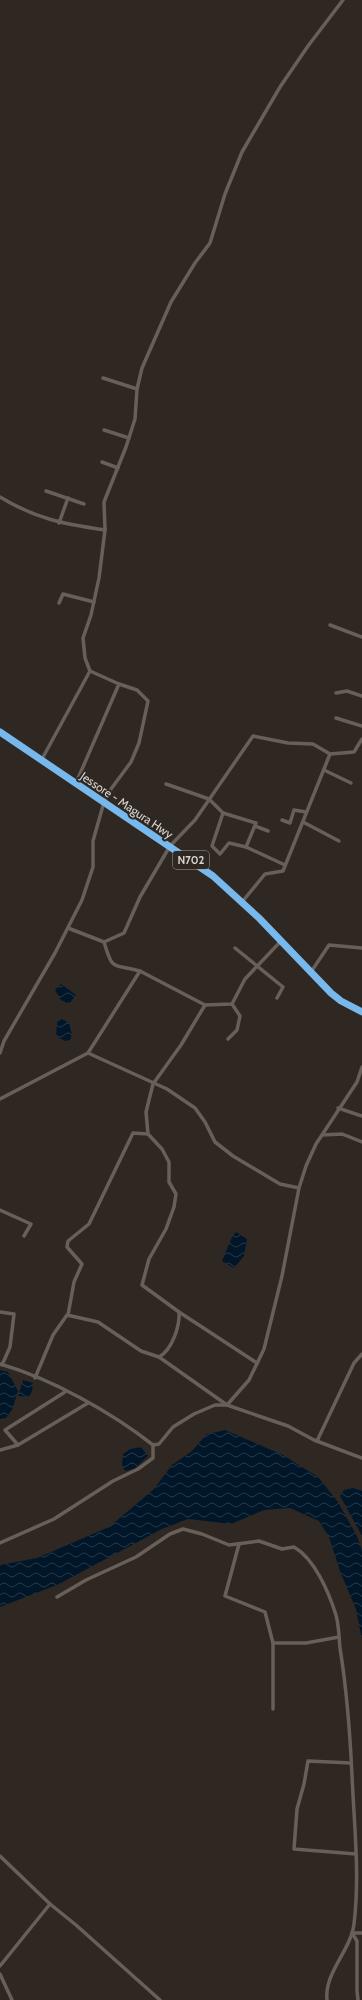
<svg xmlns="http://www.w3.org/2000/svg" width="362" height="2000" viewBox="0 0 362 2000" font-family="Cabin,sans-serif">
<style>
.water{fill:url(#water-waves)}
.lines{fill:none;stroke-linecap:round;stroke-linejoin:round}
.street{stroke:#675f58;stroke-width:3.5}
.highway{stroke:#77b8ed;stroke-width:7}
.labels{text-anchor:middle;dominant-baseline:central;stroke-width:4;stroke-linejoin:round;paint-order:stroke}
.shield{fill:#2f2822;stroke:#a59f9b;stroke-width:1}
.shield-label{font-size:11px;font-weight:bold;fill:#d7d2cf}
.street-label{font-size:12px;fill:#d7d2cf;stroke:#2f2822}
</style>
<defs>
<pattern id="water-waves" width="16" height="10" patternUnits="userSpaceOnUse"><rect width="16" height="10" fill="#011729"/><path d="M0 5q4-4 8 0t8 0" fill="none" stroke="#253847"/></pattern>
</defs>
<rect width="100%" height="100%" fill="#2f2822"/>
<g class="water">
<path d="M61,984l15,11 -7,9 -8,-4 -6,-10z"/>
<path d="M62,1019l7,4 3,12 -2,5 -5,1 -9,-5 1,-14z"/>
<path d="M236,1232l11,7 -3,17 -10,12 -12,-7 10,-24z"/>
<path d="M0,1370l8,2 10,19 -6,19 -6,8 -6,1z"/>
<path d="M23,1380l10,3 -1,8 -3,6 -11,-1z"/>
<path d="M225,1430l58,25 35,22 20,25 19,34 5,15v89l-6,-31 -15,-35 -12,-37 -10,-16 -29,-13 -26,2 -33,14 -43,-5 -26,10 -105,56 -57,22v-42l37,-7 72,-31 44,-37 19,-25 20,-14 15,-17z"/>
<path d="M141,1447l7,9 -14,13 -9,2 -3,-6 1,-11 7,-5z"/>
<path d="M353,1488l9,3v45l-22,-40 4,-6z"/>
</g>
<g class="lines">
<g class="street">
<path d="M103,378l34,11"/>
<path d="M104,430l25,8"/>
<path d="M102,462l16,6"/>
<path d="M46,491l38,13"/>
<path d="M0,497c36,22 64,27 105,33"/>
<path d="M59,523l9,-25"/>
<path d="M59,603l4,-9 31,8"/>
<path d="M330,625l32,12"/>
<path d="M336,693l11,-2 15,5"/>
<path d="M336,718l26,8"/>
<path d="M42,759l48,-88"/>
<path d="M324,770l27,13"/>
<path d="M76,783l43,-99 -29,-13 -5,-13 -2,-20 8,-23 8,-37 6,-48 -1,-28 22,-55 9,-28 2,-30 5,-21 29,-66 24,-39 15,-20 15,-49 17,-42 38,-65 28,-41 35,-46"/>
<path d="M166,784l43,15 14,14 33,10 -10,24"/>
<path d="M223,813l-11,33 8,8 9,-11 17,4 39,18"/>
<path d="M282,820l8,3 4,-13 12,2"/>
<path d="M303,822l36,19"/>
<path d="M255,826l13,5"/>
<path d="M242,902l23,-28 18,-3 47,-117 24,-2 8,-13"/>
<path d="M68,928l36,14 20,-9 16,-36 30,-51 25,-26 58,-84 35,7 25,1 17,10"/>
<path d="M235,948l48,39 -6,11"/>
<path d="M140,971l65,34"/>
<path d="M311,972l18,-27 33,3"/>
<path d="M228,1039l9,-9 3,-14 -8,-12"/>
<path d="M0,1053l4,-12 51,-88 27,-53 11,-33v-26l11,-39 7,-13 20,-27 8,-19 9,-42 -11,-11 -18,-6"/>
<path d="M88,1053l79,36 28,19 10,14 10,20 18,14 47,28 19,4"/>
<path d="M0,1099l88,-46 52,-82c-27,-8 -27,2 -36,-29"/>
<path d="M338,1108l24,8"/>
<path d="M322,1135l20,-1 20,8"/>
<path d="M0,1210l31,14 -7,12"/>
<path d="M0,1312l14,2 -4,33 -8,18"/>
<path d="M179,1312l78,51"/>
<path d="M68,1315l6,-33 8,-18 -15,-17 1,-6 21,-17 44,-91 15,1"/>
<path d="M159,1357l68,48 22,-25 15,-31 18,-73 17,-88 7,-22 10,-22 41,-62 5,-15"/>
<path d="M0,1364c52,15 111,48 153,81l6,-1 14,-17 21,-13 21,-9h12l61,21 26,14 48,18"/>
<path d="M35,1378l18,-43 14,-20 31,7 43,29 18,6c13,-7 21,-31 20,-45l-37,-27 7,-26 17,-30 8,-22 2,-13 -7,-12v-20l-7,-13 -14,-15 -2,-22 7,-28 28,-39 24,-40 27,-1 13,-25 36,-38"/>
<path d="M317,1441l37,-78 8,-9"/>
<path d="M18,1445l-13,-15 60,-38"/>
<path d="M0,1450l18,-5 70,-42"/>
<path d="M0,1543l54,-24 59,-38 25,-12 15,-11v-13"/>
<path d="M239,1544l-14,52 40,16 8,31v66"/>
<path d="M57,1597l29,-17 50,-23 34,-23 13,-5 19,5 27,11 30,-4 23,8 12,-2c21,12 35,46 42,68 3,11 3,23 4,33 7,43 10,85 12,127 2,49 8,100 2,149 -3,26 -30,49 -27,76"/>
<path d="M273,1643h33l33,-6"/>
<path d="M351,1763l-43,-2 -4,23 -7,25 -3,40 62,5"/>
<path d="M0,1856l50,48"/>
<path d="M352,1933l5,8v50l1,9"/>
<path d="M352,1933h10"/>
<path d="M0,1966l50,-62 26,21 84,75"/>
<path d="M0,1974l12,26"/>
</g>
<path class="highway" d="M0,732l213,144 46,42 72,75 10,8 21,11"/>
</g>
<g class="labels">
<rect class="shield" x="173" y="851" width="36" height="18" rx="3"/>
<g class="shield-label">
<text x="191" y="860">N702</text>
</g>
<g class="street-label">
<text transform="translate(127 805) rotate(34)">Jessore - Magura Hwy</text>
</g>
</g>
</svg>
